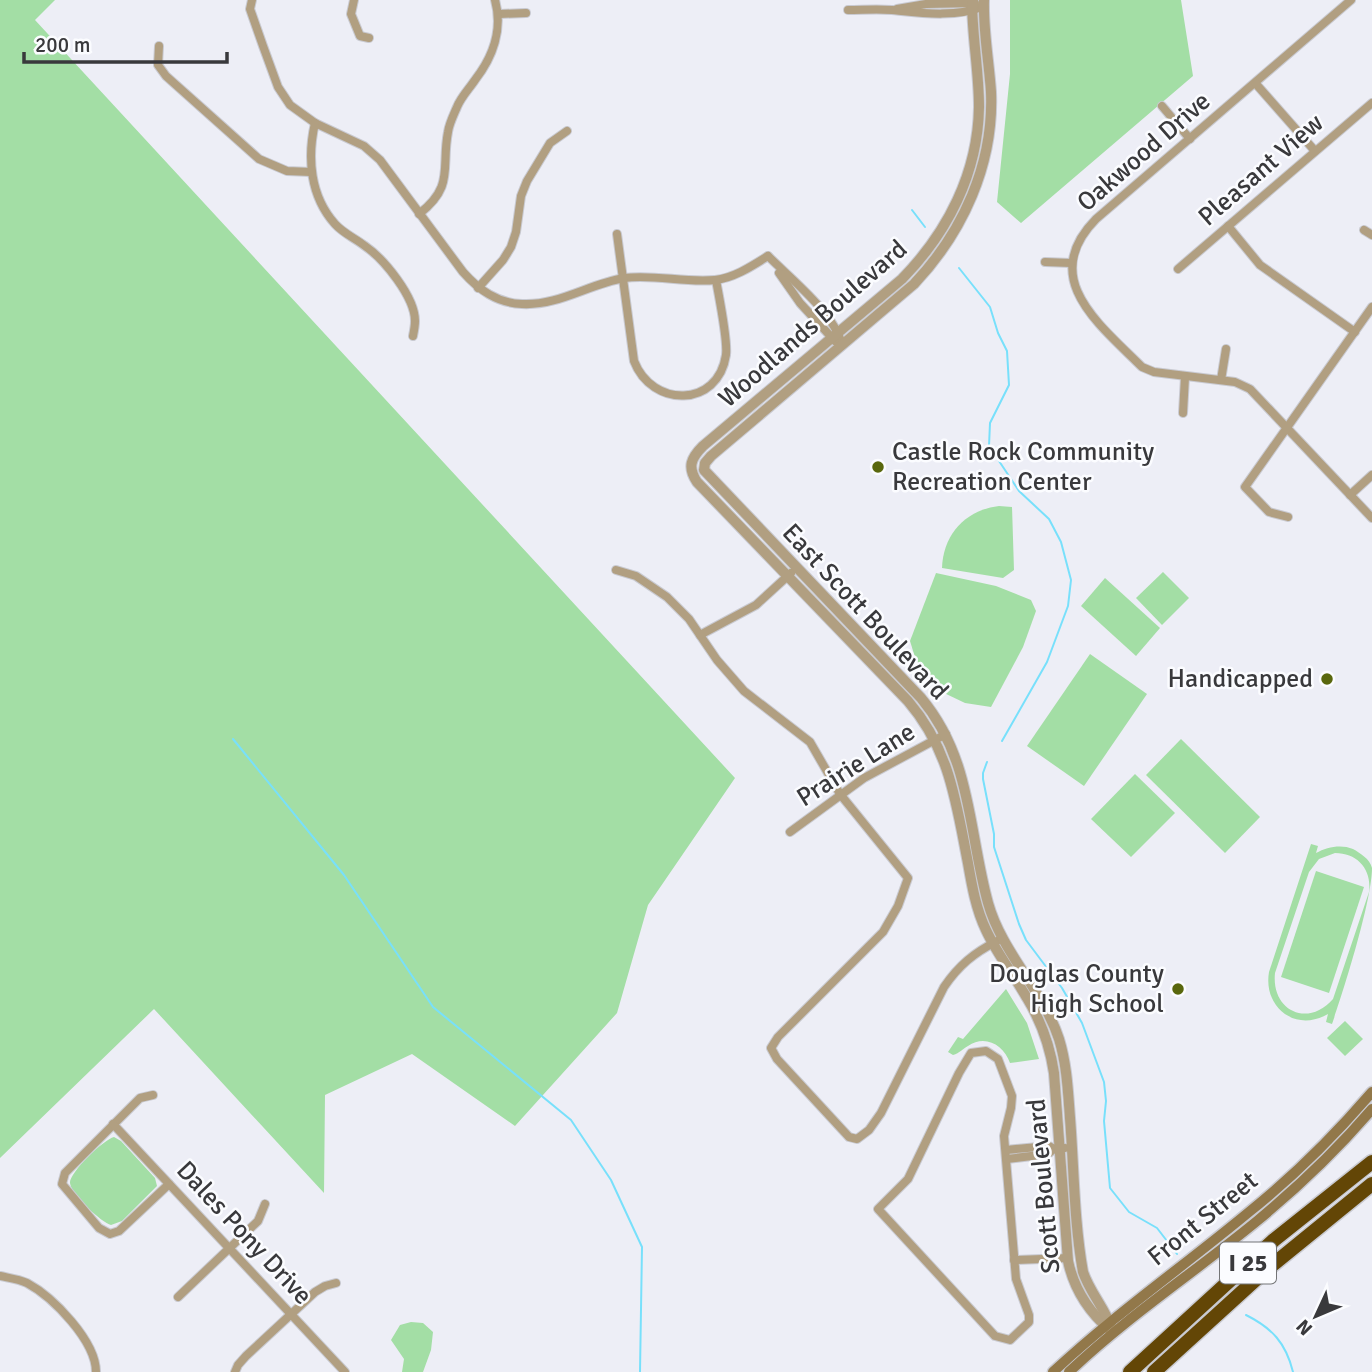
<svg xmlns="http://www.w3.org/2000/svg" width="1372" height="1372" viewBox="0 0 1372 1372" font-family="Signika,sans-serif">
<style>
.green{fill:#a3dea5;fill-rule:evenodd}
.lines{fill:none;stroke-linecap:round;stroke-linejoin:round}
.stream{stroke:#78e0fb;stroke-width:2}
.minor-casing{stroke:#c9cad1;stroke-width:10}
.tertiary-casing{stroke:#c9cad1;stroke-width:12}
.secondary-casing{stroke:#c9cad1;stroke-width:13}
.motorway-casing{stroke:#c9cad1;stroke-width:17}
.minor{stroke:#b19f81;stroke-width:8}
.tertiary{stroke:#b19f81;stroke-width:10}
.secondary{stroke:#92784a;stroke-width:10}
.motorway{stroke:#634606;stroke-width:14}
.poi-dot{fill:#59670d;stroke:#fbfcff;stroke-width:2.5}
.labels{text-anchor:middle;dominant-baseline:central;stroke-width:5;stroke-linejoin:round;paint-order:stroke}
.shield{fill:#fbfcff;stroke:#737476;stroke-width:2}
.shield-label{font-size:24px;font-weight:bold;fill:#39393c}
.street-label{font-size:26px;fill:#39393c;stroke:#fbfcff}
.poi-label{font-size:26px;fill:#39393c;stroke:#fbfcff;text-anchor:end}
</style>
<rect width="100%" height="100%" fill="#edeef6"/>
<g class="green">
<path d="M0,0h55l-20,20 700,758 -87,127 -31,108 -102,113 -103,-72 -87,41 -1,98 -170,-184 -154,149z"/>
<path d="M1010,0h171l12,76 -172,147 -24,-21 13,-128z"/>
<path d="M999,506l13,1 2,63 -11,8 -61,-10c1,-33 23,-58 57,-62z"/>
<path d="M1163,572l26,26 -27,27 -26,-27z"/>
<path d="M936,573l60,13 35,14 5,11 -13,36 -32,60 -26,-4 -23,-11 -19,-19 -9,-19 -4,-13z"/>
<path d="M1105,578l55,50 -24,28 -55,-50z"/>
<path d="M1090,654l57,40 -63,92 -57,-40z"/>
<path d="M1181,739l79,78 -35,36 -79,-78z"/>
<path d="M1135,774l40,39 -44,44 -40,-38z"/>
<path d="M1311,844l7,2 -2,7c11,-6 25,-9 37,-4 7,4 17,10 19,19 0,32 -28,122 -40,156l-6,-2 2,-8c-33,19 -65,-7 -59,-42zM1335,853c23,0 37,17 34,39l-36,107c-25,29 -62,12 -58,-26l34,-101 10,-13z"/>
<path d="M1316,871l48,16 -35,106 -48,-16z"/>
<path d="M1006,989l21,34 12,36 -29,4c-6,-18 -25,-29 -42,-17 -6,3 -8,7 -15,9l-5,-3 10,-15 5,2z"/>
<path d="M1345,1021l18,18 -18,17 -18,-18z"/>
<path d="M114,1137l7,4 34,37 2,8 -35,35 -11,4c-9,-2 -40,-31 -41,-42 -1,-10 34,-44 44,-46z"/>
<path d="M411,1322l12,1 10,9 -2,18 -8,22h-21l2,-13 -13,-19 9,-15z"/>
</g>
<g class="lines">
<g class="stream">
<path d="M912,210l13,17"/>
<path d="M959,268l31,39 8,26 9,18 2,34 -19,38 -1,23 30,45 30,28 12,23 10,38 -3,26 -21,56 -45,79"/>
<path d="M233,739l111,136 89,132 138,113 40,60 31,67 -2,125"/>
<path d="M987,762l-4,11v6l11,55v13l25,77 7,16 36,48 20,35 22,59 2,19 -2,20 6,67 19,24 28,16 20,26"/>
<path d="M1246,1315c26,13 40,28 47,57"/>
</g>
<defs>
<g id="minor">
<path d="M252,0l-2,9 13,37 15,41 12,18 25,18 49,23 16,14 83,112c16,18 34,31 59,32 36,2 67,-20 102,-26 31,-4 60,5 91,2 19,-2 37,-14 53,-24"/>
<path d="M354,0l-3,14 9,22 9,2"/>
<path d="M1351,0l-255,219c-58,59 3,105 46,148l12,5 81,10 15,7 122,129"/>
<path d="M897,9l29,-5 49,-1"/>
<path d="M848,10c14,0 29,-1 44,0 29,3 64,8 92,-4"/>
<path d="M499,14l27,-1"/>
<path d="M159,46l-1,19 8,11 93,83 28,12 24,1"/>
<path d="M1256,84l59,67"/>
<path d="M1162,106l28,33"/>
<path d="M315,123c-8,35 -5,73 20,101 9,10 20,14 30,22 19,13 50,51 50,75 0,5 -1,10 -2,15"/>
<path d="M419,214c36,-28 22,-46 29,-82 1,-8 6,-18 9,-25 4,-10 12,-18 18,-27 18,-23 28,-51 20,-80"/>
<path d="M1228,226l32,39 95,67"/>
<path d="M1364,230l8,5"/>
<path d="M617,234l17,127c18,47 84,47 92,-6 2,-15 -7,-58 -10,-75"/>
<path d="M768,256c23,23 67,58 74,89"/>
<path d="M1045,262l26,1"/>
<path d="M1178,269l194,-166"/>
<path d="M779,273l21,30 35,38"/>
<path d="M478,288l25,-28 8,-13 5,-15 5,-36 6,-15 23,-38 17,-12"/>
<path d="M1221,380l5,-31"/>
<path d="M1183,413l2,-36"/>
<path d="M1350,495l22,-20"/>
<path d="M1288,517l-19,-5 -24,-25 127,-180"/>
<path d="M616,570l20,6 31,21 22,22 28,41 27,31 66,51 30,52 68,84 -10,28 -15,26 -105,105 -7,11 6,11 72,78 8,2 12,-9 12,-17 63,-126c15,-22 30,-34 53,-46"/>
<path d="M700,635l56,-30 35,-32"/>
<path d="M790,832l74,-54 82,-44"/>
<path d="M986,1051l12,8 14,37 -1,12 -7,28 12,143 13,36v7l-19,18 -15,-4 -117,-127 30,-30 51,-106 12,-20z"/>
<path d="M153,1095l-13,3 -75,75 -3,11 37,44 11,6 9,-3 50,-47"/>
<path d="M113,1124l232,248"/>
<path d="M1006,1150l43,-4 5,3 11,-1"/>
<path d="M1007,1159l41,-5 6,-5"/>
<path d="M1014,1260l54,-2"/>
<path d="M0,1276c9,2 18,3 27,7 26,14 69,58 69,89"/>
<path d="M178,1297l80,-76 7,-17"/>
<path d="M235,1372l3,-7 8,-9 69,-64 10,-6 11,-3"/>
</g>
<g id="tertiary">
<path d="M972,0c0,36 7,71 7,107 -1,66 -31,125 -77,172l-199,167c-12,12 -16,21 -6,36l211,219c42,49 48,101 60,162 4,23 8,46 18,67 11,24 28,45 41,68 14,23 23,48 27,75l14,188c6,28 20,50 42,69"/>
<path d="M984,0c-1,31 5,62 7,92 3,72 -28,140 -77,192l-203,172 -6,7 -1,7 217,228c51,61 47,132 67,205 14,50 55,87 71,136 8,26 9,53 11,79 4,51 4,104 13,154 7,21 22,36 29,57"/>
</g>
<g id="secondary">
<path d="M1053,1372c62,-58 131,-106 196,-160 45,-36 86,-77 123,-120"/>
<path d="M1069,1372c59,-56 126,-100 188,-151 41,-34 80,-71 115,-112"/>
</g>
<g id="motorway">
<path d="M1130,1372l144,-132 98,-78"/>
<path d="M1154,1372l111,-101 107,-87"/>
</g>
</defs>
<use href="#minor" class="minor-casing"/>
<use href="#tertiary" class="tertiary-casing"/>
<use href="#secondary" class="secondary-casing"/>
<use href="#motorway" class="motorway-casing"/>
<use href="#minor" class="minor"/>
<use href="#tertiary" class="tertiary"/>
<use href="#secondary" class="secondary"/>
<use href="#motorway" class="motorway"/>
</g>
<g class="poi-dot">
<circle cx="878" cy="467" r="7"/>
<circle cx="1327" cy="679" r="7"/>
<circle cx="1178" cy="989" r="7"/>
</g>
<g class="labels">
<rect class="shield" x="1220" y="1242.5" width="56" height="41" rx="5"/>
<g class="shield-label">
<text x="1248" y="1263">I 25</text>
</g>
<g class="street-label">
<text transform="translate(1144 152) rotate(-41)">Oakwood Drive</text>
<text transform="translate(1261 170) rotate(-41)">Pleasant View</text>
<text transform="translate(813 324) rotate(-41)">Woodlands Boulevard</text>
<text transform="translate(865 612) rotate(47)">East Scott Boulevard</text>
<text transform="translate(856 765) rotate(-32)">Prairie Lane</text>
<text transform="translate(1044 1186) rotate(-95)">Scott Boulevard</text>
<text transform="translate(1203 1219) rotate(-39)">Front Street</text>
<text transform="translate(244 1233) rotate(47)">Dales Pony Drive</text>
</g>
<g class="poi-label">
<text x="892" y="452" text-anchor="start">Castle Rock Community<tspan x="892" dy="30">Recreation Center</tspan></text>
<text x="1313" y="679">Handicapped</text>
<text x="1164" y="974">Douglas County<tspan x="1164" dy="30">High School</tspan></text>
</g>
</g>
<g transform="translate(1316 1316) rotate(226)" stroke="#fbfcff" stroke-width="5" paint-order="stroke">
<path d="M0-5L12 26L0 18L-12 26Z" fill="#39393c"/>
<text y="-10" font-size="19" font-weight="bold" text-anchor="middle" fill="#39393c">N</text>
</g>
<path d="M24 52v10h203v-10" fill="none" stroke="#39393c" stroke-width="3.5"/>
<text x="35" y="52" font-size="21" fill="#39393c" stroke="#fbfcff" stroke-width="5" paint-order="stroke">200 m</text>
</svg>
